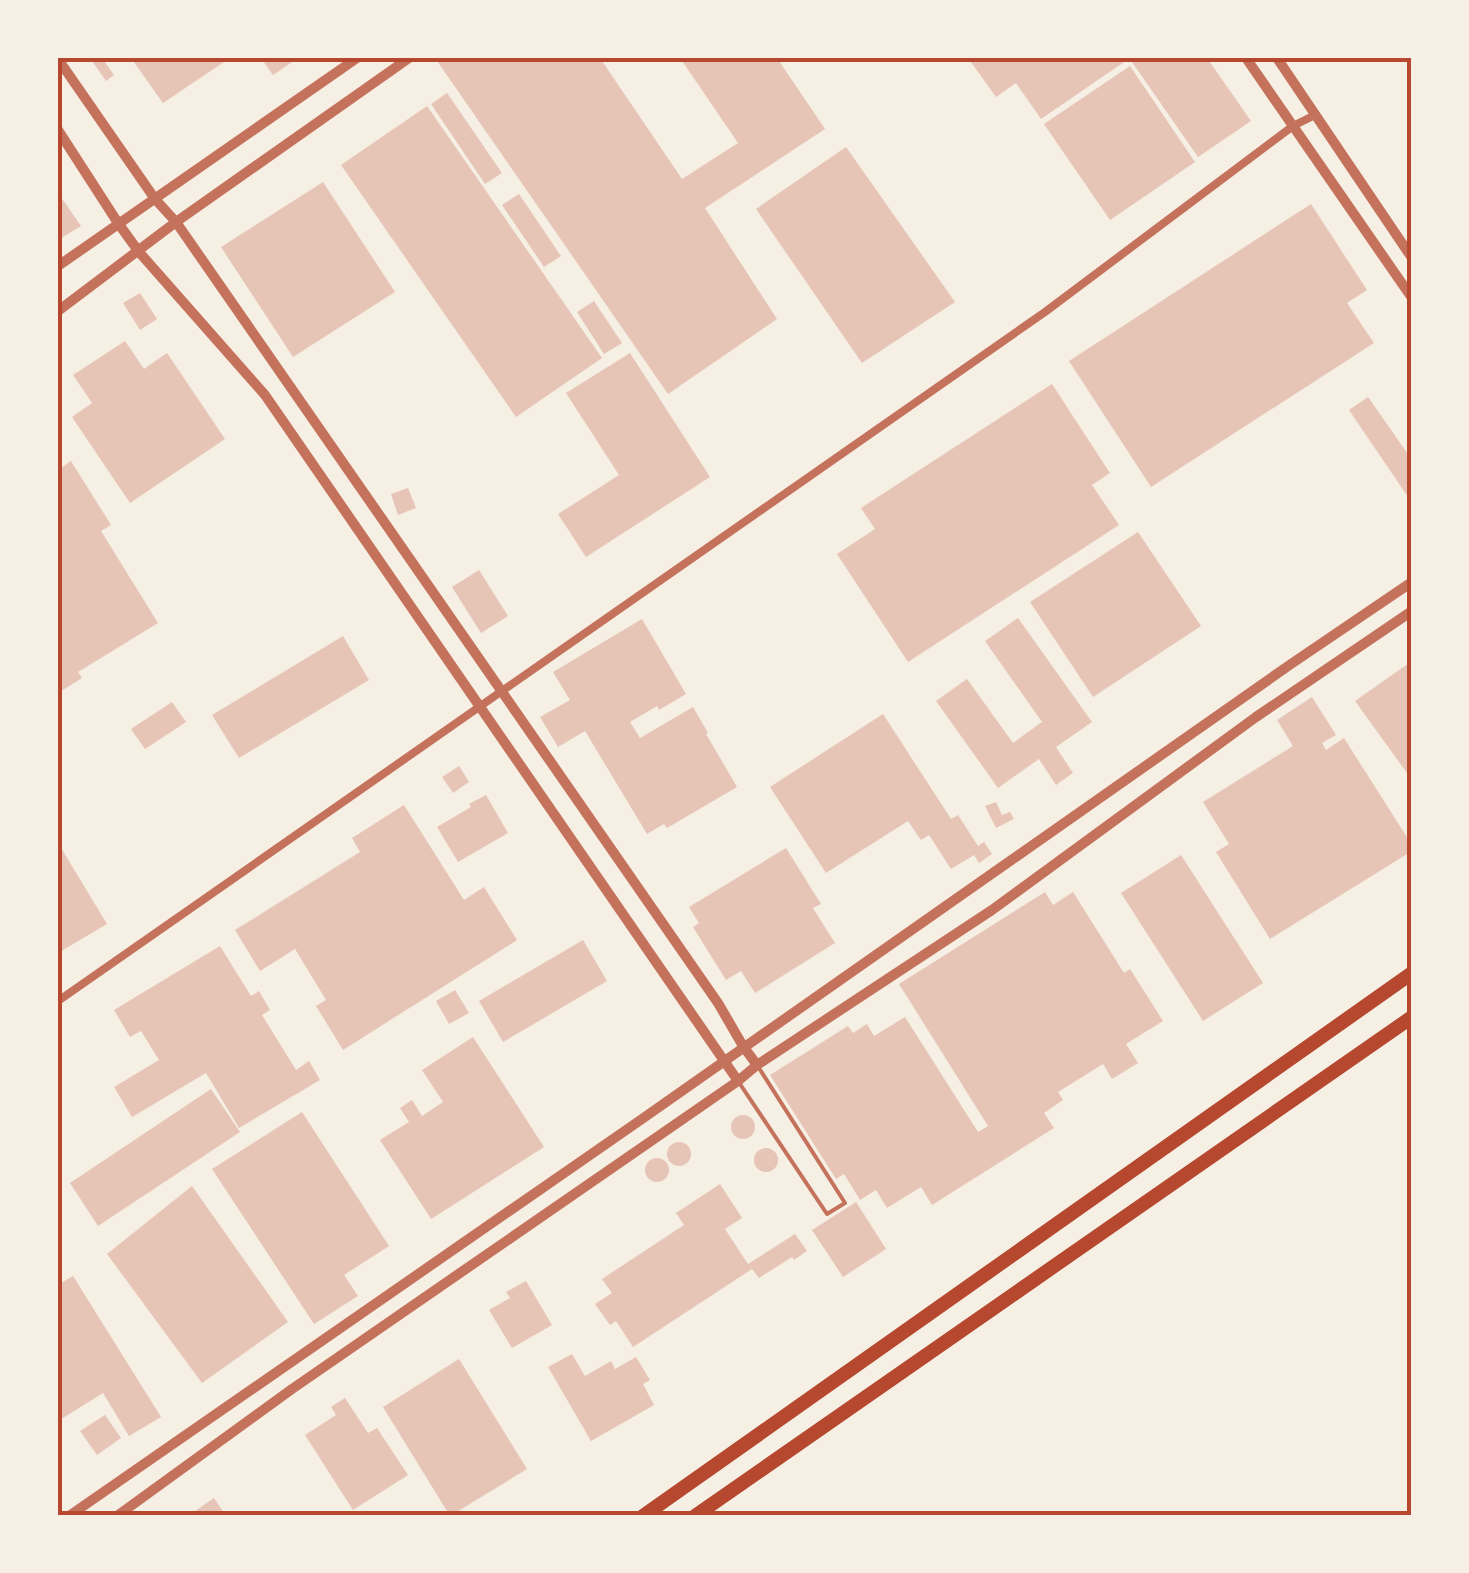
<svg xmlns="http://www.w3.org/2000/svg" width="1469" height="1573" viewBox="0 0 1469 1573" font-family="Arial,sans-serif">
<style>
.building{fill:#e6c5b7}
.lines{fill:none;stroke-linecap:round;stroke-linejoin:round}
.service{stroke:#c5725c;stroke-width:4}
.minor{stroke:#c5725c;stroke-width:8}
.tertiary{stroke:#c5725c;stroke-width:10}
.trunk{stroke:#b5482f;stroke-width:14}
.neatline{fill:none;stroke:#b5482f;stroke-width:4}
</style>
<rect width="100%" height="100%" fill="#f6efe4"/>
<g class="building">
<path d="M97,58h5l12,17 -8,6 -14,-20z"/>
<path d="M131,58h99l-67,45z"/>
<path d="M261,58h37l-25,17z"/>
<path d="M435,58h165l82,121 56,-36 -58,-85h97l48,71 -120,79 72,111 -109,75z"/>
<path d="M968,58h162l-89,61 -25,-36 -20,14z"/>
<path d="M1139,58h68l44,63 -53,36 -66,-95z"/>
<path d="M1130,66l65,96 -85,58 -66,-96z"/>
<path d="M447,93l55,80 -17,11 -54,-80z"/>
<path d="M427,106l175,252 -86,59 -175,-252z"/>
<path d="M846,147l109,155 -93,61 -106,-154z"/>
<path d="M323,182l72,110 -102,65 -72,-110z"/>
<path d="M58,193l23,33 -23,14z"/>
<path d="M519,194l42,62 -17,11 -42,-62z"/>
<path d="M1311,204l56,86 -20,13 27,40 -223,144 -82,-126z"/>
<path d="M140,293l17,26 -17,11 -17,-27z"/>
<path d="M594,301l28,42 -18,11 -27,-42z"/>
<path d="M125,341l19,28 23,-16 58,86 -95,64 -58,-86 20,-14 -19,-28z"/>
<path d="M630,353l80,124 -124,80 -28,-43 61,-39 -53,-82z"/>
<path d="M1052,384l58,89 -18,12 27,40 -211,137 -71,-108 38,-25 -14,-21z"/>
<path d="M1368,397l44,63v35l-4,2 -59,-87z"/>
<path d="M71,461l40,64 -10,6 57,92 -80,49 4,6 -24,15v-223z"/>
<path d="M408,488l8,20 -18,7 -7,-21z"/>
<path d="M1138,532l63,94 -108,71 -63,-95z"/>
<path d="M479,570l29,46 -27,17 -29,-46z"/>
<path d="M1018,618l74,104 -36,25 17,26 -17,12 -17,-26 -41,29 -62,-87 31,-22 46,64 29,-21 -57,-81z"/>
<path d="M642,619l44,75 -27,16 -2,-4 -27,16 10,16 53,-31 15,26 -2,1 31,53 -70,41 -3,-4 -17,10 -62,-103 -27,16 -18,-30 30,-17 -17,-28z"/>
<path d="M343,636l26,44 -130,78 -27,-43z"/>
<path d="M1412,661v119l-57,-79z"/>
<path d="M1312,697l24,38 -14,8 4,7 18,-12 68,107v6l-142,88 -54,-87 13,-8 -26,-42 90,-56 -16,-26z"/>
<path d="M172,702l14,20 -41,27 -14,-20z"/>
<path d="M883,714l68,105 7,-4 20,31 6,-4 8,12 -13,9 -5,-8 -23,14 -22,-34 -8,5 -13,-19 -82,52 -56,-86z"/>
<path d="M459,766l10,16 -16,11 -11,-16z"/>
<path d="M486,795l22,38 -50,29 -21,-35 34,-20 -2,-3z"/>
<path d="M996,802l6,13 8,-3 4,7 -18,9 -11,-22z"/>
<path d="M404,805l60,95 20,-13 33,53 -174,110 -27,-44 10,-6 -31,-51 -35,22 -25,-41 125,-78 -8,-14z"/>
<path d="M58,843l49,81 -49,29z"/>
<path d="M786,848l35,56 -8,4 22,35 -80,50 -14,-22 -15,9 -33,-53 6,-4 -10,-16z"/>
<path d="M1181,855l82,128 -60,38 -82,-128z"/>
<path d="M1045,892l8,13 20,-13 51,81 6,-4 33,52 -37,23 12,19 -26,16 -9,-15 -45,28 5,8 -19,13 10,15 -122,77 -11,-18 -34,21 -11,-18 -16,10 -16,-26 -8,5 -66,-104 78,-49 5,7 14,-9 7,12 31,-19 73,115 10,-6 -89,-142z"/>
<path d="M583,940l24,41 -104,61 -24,-41z"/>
<path d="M220,946l31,50 8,-5 11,19 -8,5 34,55 13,-9 11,19 -81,48 -33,-55 -74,44 -18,-30 45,-27 -18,-29 -11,6 -16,-27z"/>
<path d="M455,990l14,23 -20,11 -13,-23z"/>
<path d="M473,1037l71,110 -113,72 -51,-79 29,-18 -9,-14 12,-8 10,16 21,-14 -21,-32z"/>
<path d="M211,1089l29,43 -142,94 -28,-43z"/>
<path d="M302,1112l87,134 -45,29 14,21 -44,28 -102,-155z"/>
<circle cx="743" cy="1127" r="12"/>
<circle cx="679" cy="1154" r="12"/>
<circle cx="766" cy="1160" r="12"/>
<circle cx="657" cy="1170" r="12"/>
<path d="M720,1184l22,34 -17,11 23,35 47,-30 12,17 -13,9 -2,-3 -33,21 -7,-9 -119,78 -17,-26 -6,4 -15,-21 17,-11 -10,-14 82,-54 -8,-12z"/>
<path d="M192,1186l96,136 -86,61 -95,-129z"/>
<path d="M856,1202l30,47 -43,28 -31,-47z"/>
<path d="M73,1276l88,141 -32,19 -26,-43 -45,28v-136z"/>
<path d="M526,1281l26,44 -40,23 -23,-38 21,-12 -4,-6z"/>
<path d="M572,1354l13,22 26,-15 4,8 21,-12 14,23 -7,4 11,21 -63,36 -43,-74z"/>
<path d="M459,1359l68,110 -77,47 -67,-109z"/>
<path d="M345,1398l23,35 9,-5 31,47 -55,35 -48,-75 31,-20 -5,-8z"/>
<path d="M105,1415l16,23 -24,17 -17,-24z"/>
<path d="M214,1498l12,18h-38z"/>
</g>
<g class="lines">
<path class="service" d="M740,1084l87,130 18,-11 -88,-138"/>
<path class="minor" d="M58,1001l987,-689 248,-186 22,-11"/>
<g class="tertiary">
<path d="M1246,58l166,240"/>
<path d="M1277,58l135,200"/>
<path d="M58,59l97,140 21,23 542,781 25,43 14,19"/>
<path d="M58,130l60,93 21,29 126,143 473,686"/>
<path d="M58,266l299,-208"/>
<path d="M58,311l118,-89 233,-164"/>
<path d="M69,1516l573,-397 649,-455 121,-82"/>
<path d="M117,1516l175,-127 446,-308 19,-16 235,-155 264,-193 156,-106"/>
</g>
<g class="trunk">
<path d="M643,1516l769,-543"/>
<path d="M695,1516l717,-499"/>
</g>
</g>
<rect width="1469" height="1573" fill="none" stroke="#f6efe4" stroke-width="120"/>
<rect x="60" y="60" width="1349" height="1453" class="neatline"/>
</svg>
